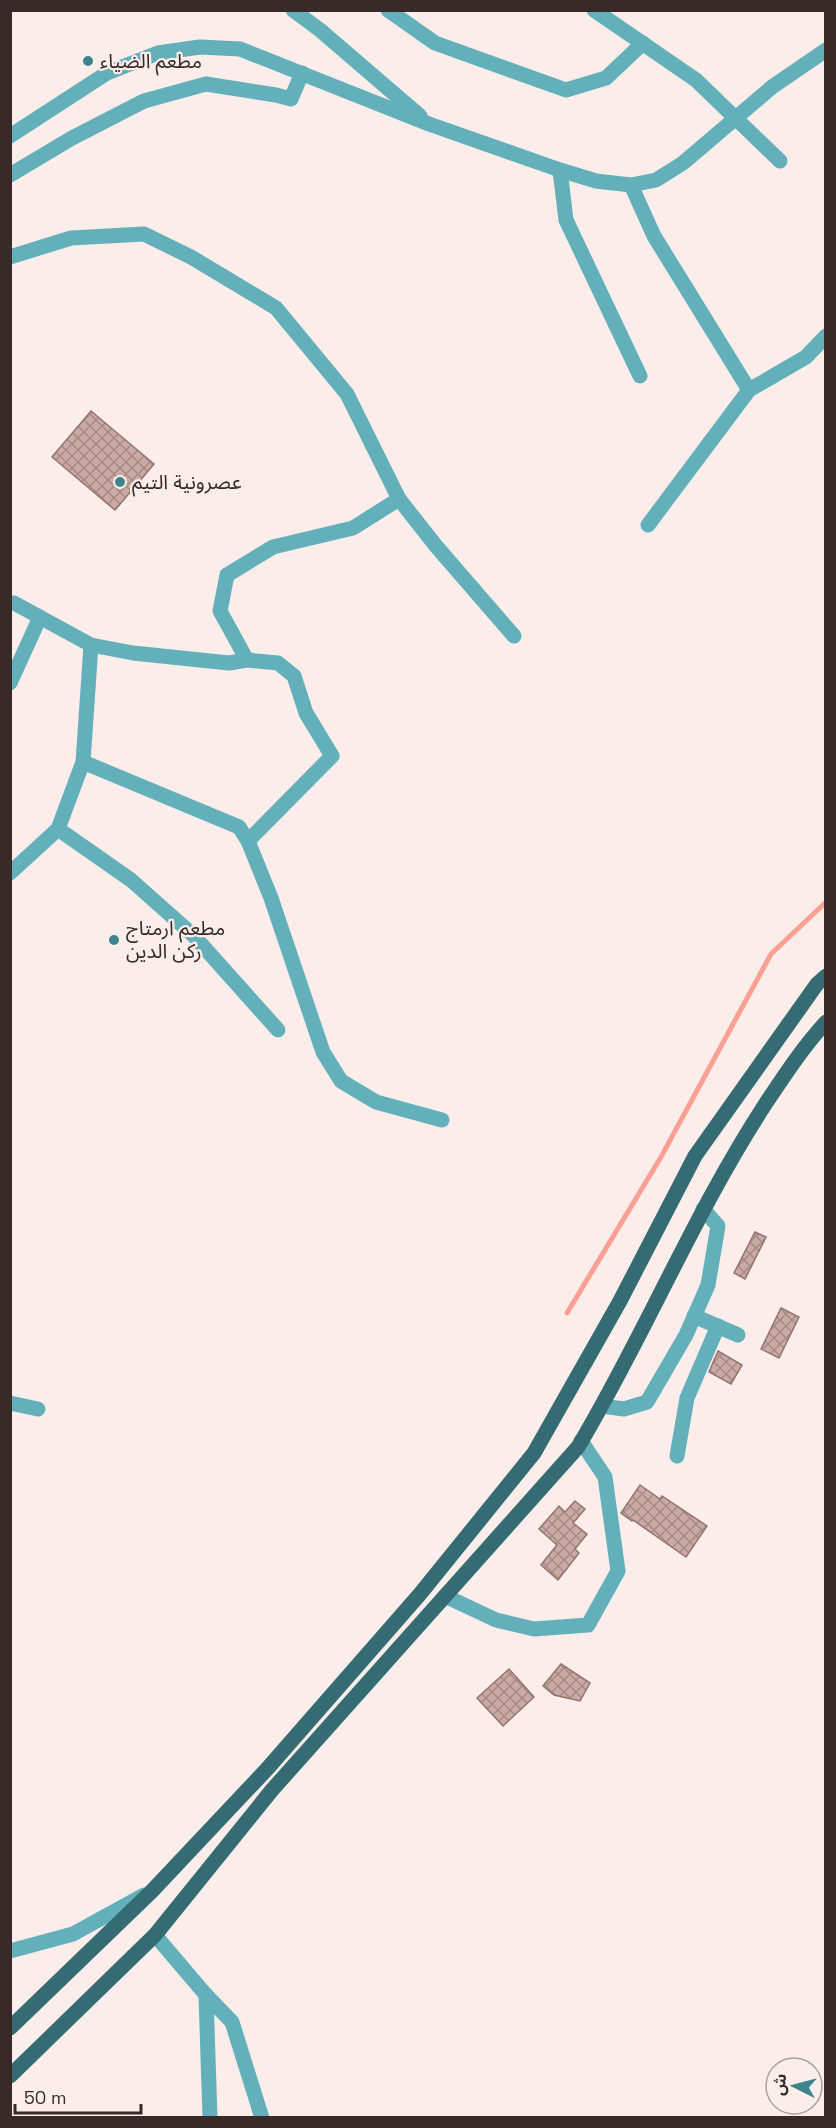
<svg xmlns="http://www.w3.org/2000/svg" width="836" height="2128" viewBox="0 0 836 2128" font-family="'Space Grotesk','Noto Sans Arabic',sans-serif">
<style>
.lines{fill:none;stroke-linecap:round;stroke-linejoin:round}
.stream{stroke:#fba093;stroke-width:5}
.building{fill:url(#building-cross-hatch);stroke:#93746f;stroke-width:1.5}
.minor{stroke:#64b0ba;stroke-width:15}
.major{stroke:#356b72;stroke-width:15}
.poi-dot{fill:#3d848d;stroke:#fbedea;stroke-width:2}
.labels{text-anchor:middle;dominant-baseline:central;stroke-width:4.5;stroke-linejoin:round;paint-order:stroke}
.poi-label{font-size:20px;fill:#372a28;stroke:#fbedea;text-anchor:start}
</style>
<defs>
<pattern id="building-cross-hatch" width="8" height="8" patternUnits="userSpaceOnUse" patternTransform="scale(1.5)"><rect width="8" height="8" fill="#cba9a4"/><path d="M0 0l8 8M0 8l8-8" fill="none" stroke="#a68a86"/></pattern>
</defs>
<rect width="100%" height="100%" fill="#fbedea"/>
<g class="lines">
<path class="stream" d="M567,1313l94,-156 110,-203 55,-52"/>
</g>
<g class="building">
<path d="M91,411l63,53 -39,46 -63,-53z"/>
<path d="M755,1232l11,5 -21,42 -11,-6z"/>
<path d="M781,1308l18,9 -20,41 -18,-9z"/>
<path d="M718,1351l24,14 -11,19 -22,-12z"/>
<path d="M640,1485l20,14 2,-3 45,30 -21,31 -53,-37 -1,1 -11,-8z"/>
<path d="M575,1501l10,8 -12,14 14,11 -12,15 4,4 -21,27 -17,-15 16,-20 -18,-16 20,-23 6,6z"/>
<path d="M561,1664l29,19 -10,18 -26,-6 -11,-9z"/>
<path d="M509,1669l25,28 -31,29 -26,-28z"/>
</g>
<g class="lines">
<g class="minor">
<path d="M293,10l27,20 100,86"/>
<path d="M388,10l47,33 131,47 40,-12 37,-35"/>
<path d="M594,10l102,70 84,81"/>
<path d="M10,136l97,-63 51,-20 42,-6 40,2 189,75 131,46 36,11 35,4 25,-5 27,-17 89,-76 54,-37"/>
<path d="M560,170l6,50 74,156"/>
<path d="M10,175l62,-37 72,-37 62,-17 70,11 15,4 11,-26"/>
<path d="M631,185l23,51 95,154"/>
<path d="M10,257l61,-19 73,-4 47,23 85,51 71,86 52,105 37,47 78,90"/>
<path d="M648,525l101,-135 57,-33 20,-21"/>
<path d="M10,603h4l77,42 -8,117 -25,67 -48,44"/>
<path d="M91,645l42,8 96,10 18,-3 31,3 16,13 12,37 26,43 -84,85"/>
<path d="M247,660l-27,-49 7,-36 46,-28 80,-19 46,-29"/>
<path d="M10,683l30,-66"/>
<path d="M83,762l156,65 9,14 23,57 52,154 18,29 35,21 66,18"/>
<path d="M58,829l73,51 63,56 84,94"/>
<path d="M694,1316l44,19"/>
<path d="M10,1403l28,6"/>
<path d="M602,1406l22,3 23,-7 39,-67 22,-50 10,-59 -15,-17"/>
<path d="M677,1456l10,-58 31,-72"/>
<path d="M445,1596l51,24 38,9 54,-4 30,-54 -13,-94 -24,-36"/>
<path d="M155,1935l51,60 26,27 30,96"/>
<path d="M10,1951l63,-17 71,-39"/>
<path d="M206,1995l4,123"/>
</g>
<g class="major">
<path d="M10,2028l142,-137 115,-122 153,-175 114,-141 86,-152 75,-145 122,-172 9,-8"/>
<path d="M10,2076l145,-141 117,-145 306,-343c67,-112 116,-234 188,-344 18,-27 37,-56 60,-81"/>
</g>
</g>
<g class="poi-dot">
<circle cx="88" cy="61" r="6"/>
<circle cx="120" cy="482" r="6"/>
<circle cx="114" cy="940" r="6"/>
</g>
<g class="labels">
<g class="poi-label">
<text x="100" y="61">مطعم الضياء</text>
<text x="132" y="482">عصرونية التيم</text>
<text x="126" y="928">مطعم ارمتاج<tspan x="126" dy="23">ركن الدين</tspan></text>
</g>
</g>
<rect width="836" height="2128" fill="none" stroke="#372a28" stroke-width="24"/>
<g transform="translate(794 2086) rotate(276)"><circle r="28" fill="#fbedea" stroke="#ad9f9c" stroke-width="1.5"/>
<path d="M0-4.5L10 22L0 15L-10 22Z" fill="#3d848d"/>
<text y="-9" font-size="16" font-weight="bold" text-anchor="middle" fill="#372a28">ش</text>
</g>
<path d="M15 2104v9h126v-9" fill="none" stroke="#372a28" stroke-width="3"/>
<text x="24" y="2104" font-size="18" fill="#372a28" stroke="#fbedea" stroke-width="4.5" paint-order="stroke">50 m</text>
</svg>
